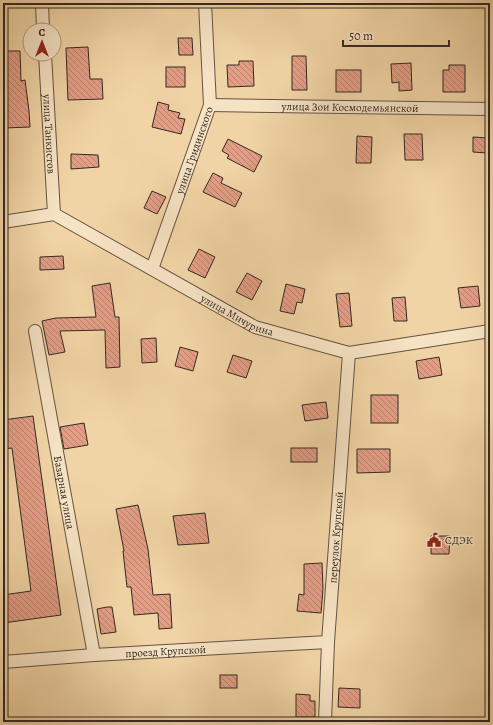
<svg xmlns="http://www.w3.org/2000/svg" width="493" height="725" viewBox="0 0 493 725" font-family="Alegreya,serif">
<style>
.building{fill:url(#building-back-hatch);stroke:#352822}
.lines{fill:none;stroke-linecap:round;stroke-linejoin:round}
.street-casing{stroke:#645343;stroke-width:14}
.street{stroke:#f6e3c4;stroke-width:12}
.labels{text-anchor:middle;dominant-baseline:central;stroke-width:3;stroke-linejoin:round;paint-order:stroke}
.street-label{font-size:11px;fill:#352822;stroke:#f6e3c4}
.poi-label{font-size:11px;fill:#352822;stroke:#f6e3c4;text-anchor:start}
</style>
<defs>
<pattern id="building-back-hatch" width="6" height="6" patternUnits="userSpaceOnUse"><rect width="6" height="6" fill="#e39e86"/><path d="M-1 5l2 2M0 0l6 6M5-1l2 2" fill="none" stroke="#b9816d"/></pattern>
</defs>
<rect width="100%" height="100%" fill="#f1d4a5"/>
<filter id="stains"><feTurbulence type="fractalNoise" baseFrequency=".005" numOctaves="4"/><feColorMatrix values="0 0 0 0 .2 0 0 0 0 .09 0 0 0 0 .02 0 0 0 .5 -.17"/></filter>
<radialGradient id="worn" r=".72"><stop offset=".6" stop-color="#630" stop-opacity="0"/><stop offset="1" stop-color="#630" stop-opacity=".3"/></radialGradient>
<g class="building">
<path d="M178,38h14l1,17h-14z"/>
<path d="M88,47l2,32h12l1,20 -35,1 -2,-52z"/>
<path d="M3,51h17l1,30 4,-1 4,31 1,16 -26,1 -1,-15h2l-2,-17z"/>
<path d="M292,56h14l1,34h-15z"/>
<path d="M239,61h14l1,25 -26,1 -1,-22h12z"/>
<path d="M411,63l1,27 -13,1v-9l-7,1 -1,-19z"/>
<path d="M449,65h16v27h-22v-22h6z"/>
<rect x="166" y="67" width="19" height="20"/>
<rect x="336" y="70" width="25" height="22"/>
<path d="M158,102l11,3 -1,5 12,3 -2,5 7,1 -4,15 -29,-7z"/>
<path d="M404,134h18l1,26h-18z"/>
<path d="M357,136l15,1 -1,26h-15z"/>
<path d="M473,137l15,1 -1,15 -14,-1z"/>
<path d="M228,139l34,17 -8,16 -27,-14 2,-3 -7,-4z"/>
<path d="M71,154l27,1 1,12 -28,2z"/>
<path d="M213,173l10,5 -2,5 21,10 -7,14 -32,-15z"/>
<path d="M152,191l14,6 -9,17 -13,-6z"/>
<path d="M199,249l16,8 -10,21 -17,-8z"/>
<path d="M63,256l1,13 -24,1v-13z"/>
<path d="M247,273l15,8 -10,19 -16,-8z"/>
<path d="M110,283l5,34h4l1,50 -14,1 -1,-38 -45,1 5,21 -16,3 -7,-34 14,-3 40,-1 -4,-31z"/>
<path d="M286,284l19,5 -3,14 -5,-1 -3,12 -14,-3z"/>
<path d="M478,286l2,20 -19,2 -3,-20z"/>
<path d="M349,293l3,33 -12,1 -4,-33z"/>
<path d="M405,297l2,24h-13l-2,-23z"/>
<path d="M156,338l1,24 -15,1 -1,-24z"/>
<path d="M180,347l18,5 -5,19 -18,-5z"/>
<path d="M233,355l19,6 -6,17 -19,-6z"/>
<path d="M439,357l3,18 -23,4 -3,-18z"/>
<rect x="371" y="395" width="27" height="28"/>
<path d="M326,402l2,16 -23,3 -3,-16z"/>
<path d="M33,416l28,199 -58,8v-28l28,-4 -19,-143 -9,1v-29z"/>
<path d="M84,423l4,22 -24,4 -4,-22z"/>
<rect x="291" y="448" width="26" height="14"/>
<path d="M357,449h33v23l-33,1z"/>
<path d="M138,505l10,44 5,46 17,-1 2,34 -13,1 -1,-16 -24,2 -3,-28h-4l-4,-36h1l-8,-42z"/>
<path d="M205,513l4,30 -31,2 -5,-29z"/>
<path d="M431,536h19l-1,18h-18z"/>
<path d="M322,563l1,26 -2,24 -24,-2 2,-17 5,1v-31z"/>
<path d="M107,607h5l4,25 -15,2 -4,-25z"/>
<rect x="220" y="675" width="17" height="13"/>
<path d="M339,688l21,1v19l-22,-1z"/>
<path d="M296,694l14,1v6h5v16h-19z"/>
</g>
<g class="lines">
<defs>
<g id="street">
<path d="M42,3l1,27"/>
<path id="s1" d="M45,54l9,160"/>
<path id="s2" d="M210,105l280,4"/>
<path id="s3" d="M3,222l51,-8 201,113 94,26 141,-22"/>
<path id="s4" d="M152,269l58,-164 -5,-102"/>
<path id="s5" d="M35,331l59,324"/>
<path id="s6" d="M3,662l91,-7 234,-13"/>
<path id="s7" d="M325,722l3,-80 21,-289"/>
</g>
</defs>
<use href="#street" class="street-casing"/>
<use href="#street" class="street"/>
</g>
<defs>
<symbol id="civic-bare" viewBox="-9 -9 18 18"><path d="M-.6-6.5H3V-4.5H.6V-3L4-1V1h2V6H-6V1h2V-1L-.6-3ZM-1.2 2.5V6h2.4V2.5Z" fill="#8f2418" stroke="#f6e3c4" stroke-width="2.5" paint-order="stroke"/></symbol>
</defs>
<g fill-rule="evenodd">
<use href="#civic-bare" x="424" y="530" width="20" height="20"/>
</g>
<g class="labels">
<g class="street-label">
<text stroke="none"><textPath href="#s2" startOffset="140">улица Зои Космодемьянской</textPath></text>
<text stroke="none"><textPath href="#s1" startOffset="80">улица Танкистов</textPath></text>
<text stroke="none"><textPath href="#s4" startOffset="126">улица Гридинского</textPath></text>
<text stroke="none"><textPath href="#s3" startOffset="261">улица Мичурина</textPath></text>
<text stroke="none"><textPath href="#s5" startOffset="164">Базарная улица</textPath></text>
<text stroke="none"><textPath href="#s7" startOffset="185">переулок Крупской</textPath></text>
<text stroke="none"><textPath href="#s6" startOffset="163">проезд Крупской</textPath></text>
</g>
<g class="poi-label">
<text x="445" y="540">СДЭК</text>
</g>
</g>
<rect width="493" height="725" fill="none" stroke="#f1d4a5" stroke-width="16"/>
<rect x="4" y="4" width="485" height="717" fill="none" stroke="#352822" stroke-width="2"/>
<rect x="8" y="8" width="477" height="709" fill="none" stroke="#352822"/>
<g transform="translate(42 42)"><circle r="19" fill="#f6e3c4" stroke="#a99883"/>
<path d="M0-3L7 15L0 10L-7 15Z" fill="#8f2418"/>
<text y="-6" font-size="11" font-weight="bold" text-anchor="middle" fill="#352822">С</text>
</g>
<path d="M343 40v6h106v-6" fill="none" stroke="#352822" stroke-width="2"/>
<text x="349" y="40" font-size="12" fill="#352822" stroke="#f6e3c4" stroke-width="3" paint-order="stroke">50 m</text>
<rect width="100%" height="100%" filter="url(#stains)"/>
<rect width="100%" height="100%" fill="url(#worn)"/>
</svg>
